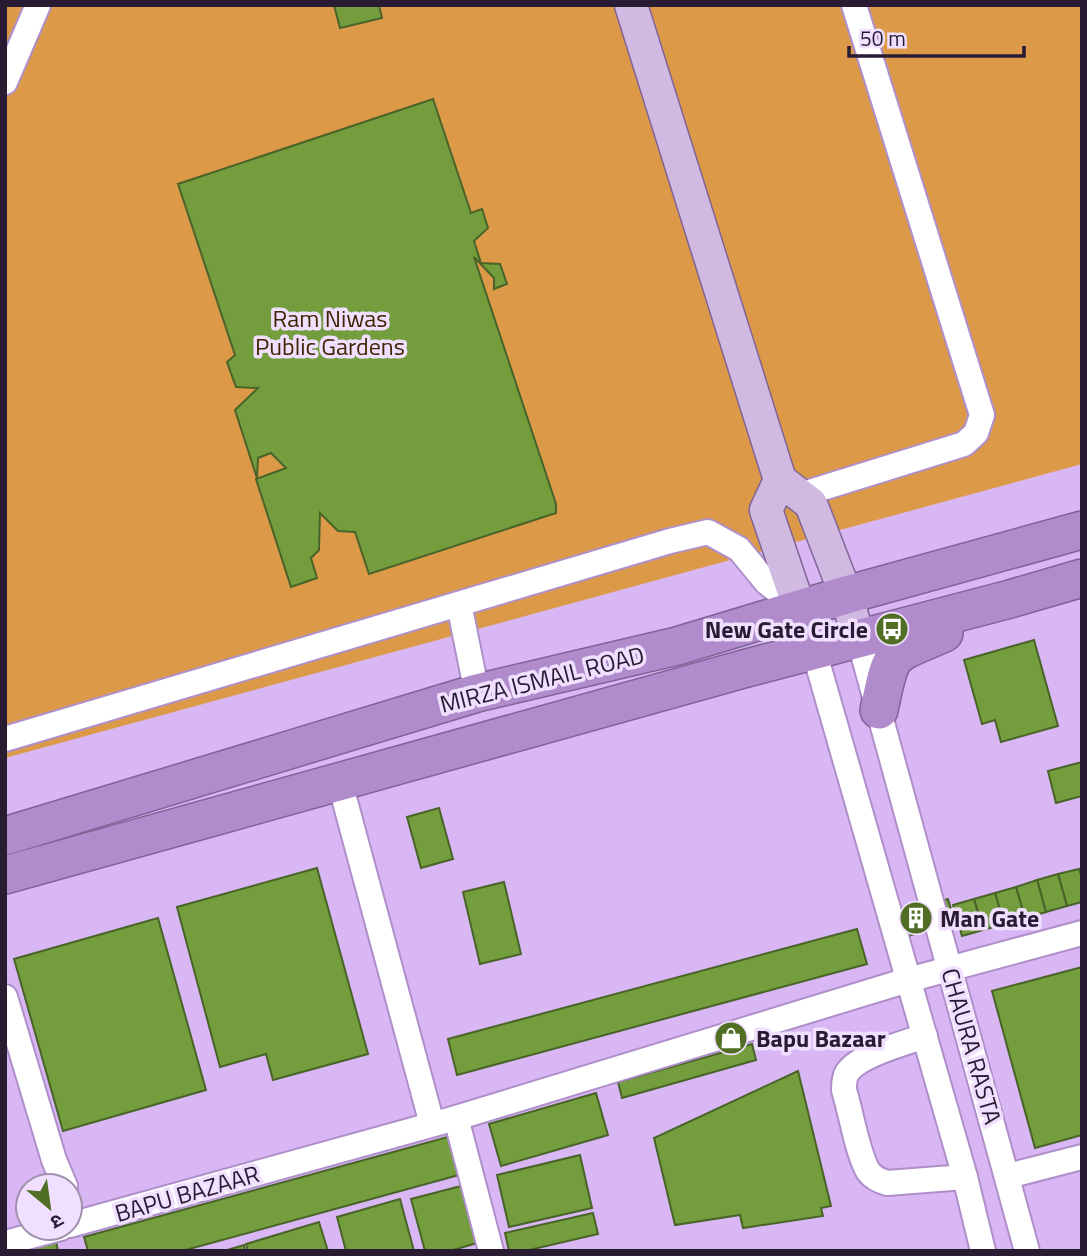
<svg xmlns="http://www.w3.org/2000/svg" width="1087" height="1256" viewBox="0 0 1087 1256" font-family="'Titillium Web','Noto Sans Devanagari',sans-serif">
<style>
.green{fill:#dc9a48}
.building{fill:#749d3e;stroke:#496328;stroke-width:2}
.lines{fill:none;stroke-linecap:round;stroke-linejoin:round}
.minor-casing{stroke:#af8fca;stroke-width:28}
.major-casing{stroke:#806497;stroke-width:35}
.highway-casing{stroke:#806497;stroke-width:40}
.minor{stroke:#fff;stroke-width:24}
.major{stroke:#d0bae1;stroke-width:32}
.highway{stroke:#b08ccd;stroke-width:37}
.labels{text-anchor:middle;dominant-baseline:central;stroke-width:7;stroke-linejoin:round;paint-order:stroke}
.park-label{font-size:24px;fill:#402500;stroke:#f0dfff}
.poi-label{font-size:24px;font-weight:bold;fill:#281b32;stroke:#f0dfff;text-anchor:start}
.street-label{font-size:24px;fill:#281b32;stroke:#f0dfff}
</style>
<rect width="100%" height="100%" fill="#d8b7f4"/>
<path class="green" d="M5,5h1077v459l-1077,294z"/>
<g class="building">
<path d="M334,5h45l3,13 -42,10z"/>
<path d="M433,99l38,114 11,-4 6,19 -14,13 7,22 19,1 7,20 -13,5v-11l-20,-21 82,247v9l-187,61 -14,-42 -17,-1 -18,-18 -1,37 -8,8 6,20 -26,9 -35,-108 30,-11 -15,-15 -13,5 -1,20 -22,-68 23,-22 -22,-1 -9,-25 8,-7 -57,-171z"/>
<path d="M1034,640l24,86 -57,16 -6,-22 -13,4 -18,-64z"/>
<path d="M1082,762v34l-26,7 -8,-32z"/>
<path d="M439,808l14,51 -32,9 -14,-51z"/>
<path d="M317,868l51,186 -95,26 -7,-26 -46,13 -43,-160z"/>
<path d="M1079,869l3,9v24l-15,4 -9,-32z"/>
<path d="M1058,874l9,32 -21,6 -9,-32z"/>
<path d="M1037,880l9,32 -21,6 -9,-31z"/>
<path d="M504,882l17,72 -41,10 -17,-72z"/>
<path d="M1016,887l9,31 -21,6 -9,-31z"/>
<path d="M995,893l9,31 -21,6 -9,-31z"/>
<path d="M934,899l1,4 13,-4 5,17 -14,5 1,5 -41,13 -16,-3 -5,-16 17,-6 -1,-3z"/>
<path d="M974,899l9,31 -21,6 -9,-31z"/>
<path d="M158,918l48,172 -143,41 -49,-172z"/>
<path d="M857,929l10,35 -410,111 -9,-36z"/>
<path d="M1082,967v168l-47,13 -43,-157z"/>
<path d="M752,1044l4,16 -134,38 -4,-16z"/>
<path d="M798,1071l33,135 -10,2 2,8 -80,12 -3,-13 -65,10 -21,-87z"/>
<path d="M596,1093l12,42 -107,31 -12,-42z"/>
<path d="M455,1135l11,38 -284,78h-94l-4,-14z"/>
<path d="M580,1155l12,53 -83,19 -12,-52z"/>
<path d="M461,1186l16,57 -27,8h-25l-14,-52z"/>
<path d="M400,1199l14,52h-68l-9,-34z"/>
<path d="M593,1213l5,21 -73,17h-16l-4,-18z"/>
<path d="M319,1222l9,29h-80l-2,-7z"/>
<path d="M56,1241l2,10h-38z"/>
<path d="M244,1245l1,6h-21z"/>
</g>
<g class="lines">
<defs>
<g id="minor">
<path d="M5,82l33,-77"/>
<path d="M800,495l164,-51 12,-11 6,-18 -128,-410"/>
<path d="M459,604l18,89"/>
<path d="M859,639l168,612"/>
<path d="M814,651l151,526 18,74"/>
<path d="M5,739l665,-198 38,-9 31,17 27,33 33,26"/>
<path d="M340,783l92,341"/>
<path d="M5,997l49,163 11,26"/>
<path d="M925,1036c-20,7 -67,19 -78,37 -3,5 -3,11 -3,17 7,22 13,62 24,81 5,7 11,9 19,12l78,-6"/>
<path d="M456,1118l35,133"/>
<path d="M1008,1176l74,-19"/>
<path d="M70,1225l386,-107 452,-138 174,-47"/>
<path d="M5,1243l56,-15"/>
</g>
<g id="major">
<path d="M631,5l149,475 31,24 35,91 13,44"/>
<path d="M780,480l-14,30 48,141"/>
</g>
<g id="highway">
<path d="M879,710c13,-62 9,-52 65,-77"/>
<path d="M5,836l472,-143 200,-47 169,-51 236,-65"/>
<path d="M5,875l742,-207 263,-69 72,-21"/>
</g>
</defs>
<use href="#minor" class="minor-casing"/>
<use href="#major" class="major-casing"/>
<use href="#highway" class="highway-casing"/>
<use href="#minor" class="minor"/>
<use href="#major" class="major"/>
<use href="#highway" class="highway"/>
</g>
<defs>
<symbol id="bus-disc" viewBox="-11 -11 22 22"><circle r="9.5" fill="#506f25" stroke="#f0dfff"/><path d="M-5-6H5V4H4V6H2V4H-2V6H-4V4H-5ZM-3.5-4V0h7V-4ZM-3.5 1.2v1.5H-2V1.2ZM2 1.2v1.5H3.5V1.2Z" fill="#fff"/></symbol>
<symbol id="building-disc" viewBox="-11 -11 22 22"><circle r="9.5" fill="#506f25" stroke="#f0dfff"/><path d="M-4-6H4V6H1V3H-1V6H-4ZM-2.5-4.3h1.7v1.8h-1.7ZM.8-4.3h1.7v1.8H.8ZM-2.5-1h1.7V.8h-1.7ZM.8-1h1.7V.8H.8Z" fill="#fff"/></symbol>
<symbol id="shop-disc" viewBox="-11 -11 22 22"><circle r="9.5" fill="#506f25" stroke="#f0dfff"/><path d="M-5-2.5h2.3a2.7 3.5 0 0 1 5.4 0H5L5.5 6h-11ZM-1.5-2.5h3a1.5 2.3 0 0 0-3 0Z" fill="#fff"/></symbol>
</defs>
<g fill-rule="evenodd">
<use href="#bus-disc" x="873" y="610" width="38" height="38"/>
<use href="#building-disc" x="897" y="899" width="38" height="38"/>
<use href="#shop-disc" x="712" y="1019" width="38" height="38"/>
</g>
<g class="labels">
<g class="park-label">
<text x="330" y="318">Ram Niwas<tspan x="330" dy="28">Public Gardens</tspan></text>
</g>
<g class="poi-label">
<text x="868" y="629" text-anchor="end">New Gate Circle</text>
<text x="940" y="918">Man Gate</text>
<text x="756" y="1038">Bapu Bazaar</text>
</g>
<g class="street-label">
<text transform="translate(542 679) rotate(-14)">MIRZA ISMAIL ROAD</text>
<text transform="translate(972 1046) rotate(74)">CHAURA RASTA</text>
<text transform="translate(187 1193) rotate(-16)">BAPU BAZAAR</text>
</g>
</g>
<rect width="1087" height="1256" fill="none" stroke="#281b32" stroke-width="14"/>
<g transform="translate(49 1207) rotate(151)"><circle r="33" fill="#f0dfff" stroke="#a091ad" stroke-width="2"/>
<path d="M0-5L12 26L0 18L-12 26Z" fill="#506f25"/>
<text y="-10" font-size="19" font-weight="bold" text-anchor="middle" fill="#281b32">उ</text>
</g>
<path d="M849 46v10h175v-10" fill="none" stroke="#281b32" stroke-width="3.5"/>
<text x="860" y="46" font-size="21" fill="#281b32" stroke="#f0dfff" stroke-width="5" paint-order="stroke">50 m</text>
</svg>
